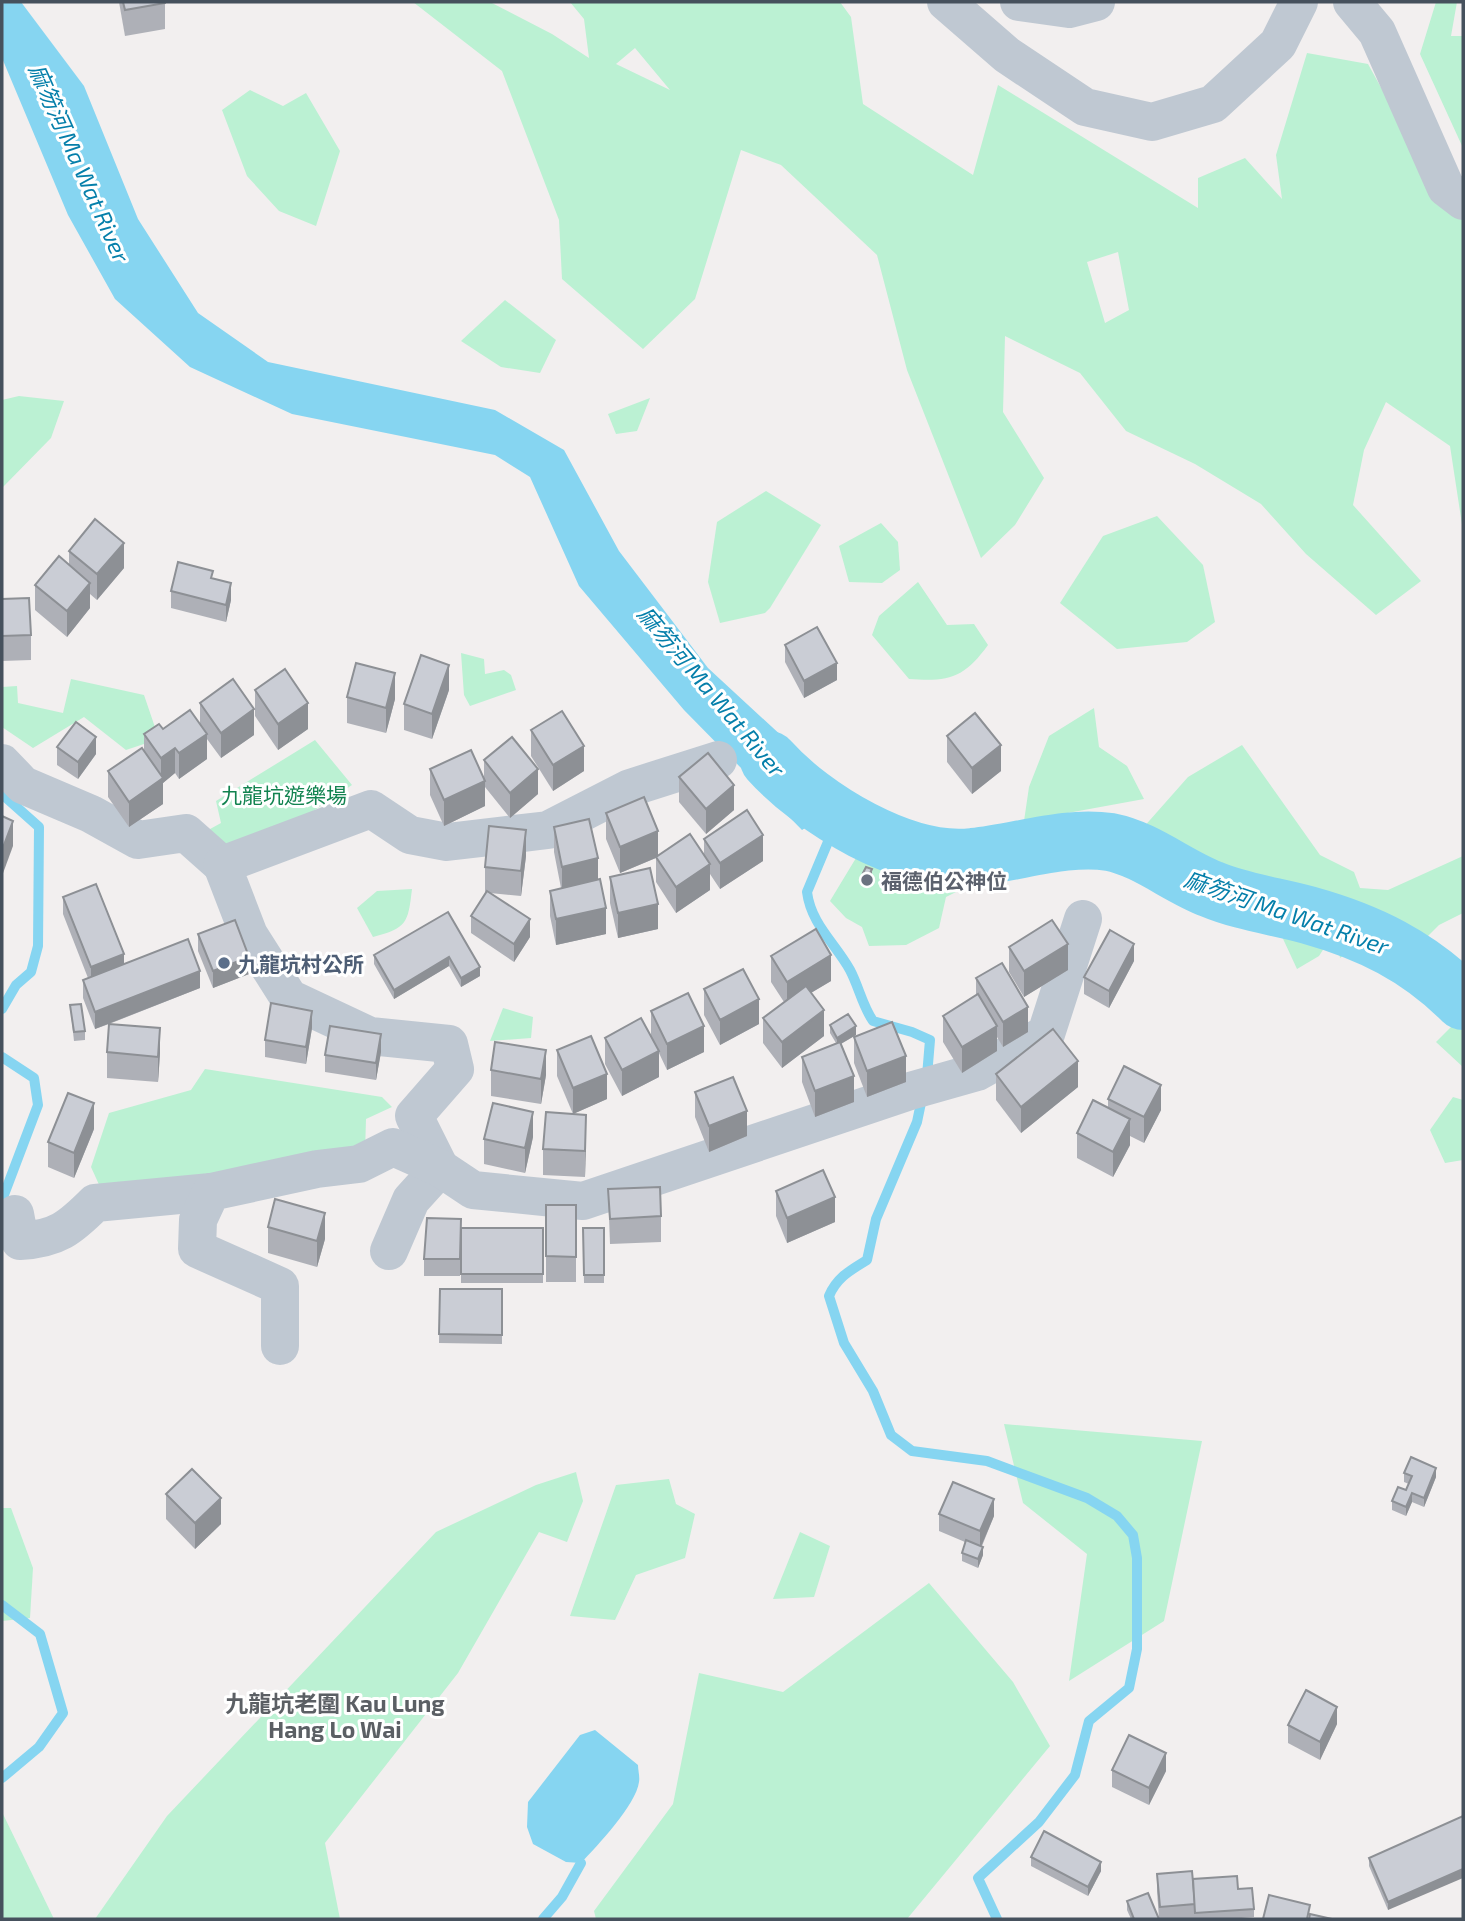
<svg xmlns="http://www.w3.org/2000/svg" width="1465" height="1921" viewBox="0 0 1465 1921" font-family="'Exo 2','Noto Sans TC',sans-serif">
<style>
.green{fill:#bbf1d3;fill-rule:evenodd}
.water{fill:#86d5f1}
.lines{fill:none;stroke-linecap:round;stroke-linejoin:round}
.stream{stroke:#86d5f1;stroke-width:10}
.river{stroke:#86d5f1;stroke-width:58}
.minor{stroke:#bfc8d2;stroke-width:38}
.wall{fill:#aeb0b7}
.shaded-wall{fill:#8d9095}
.building{fill:#cacdd5;stroke:#8d9095;stroke-width:2}
.worship-dot{fill:#6b7280;stroke:#fff;stroke-width:2.5}
.service-dot{fill:#5c6f8a;stroke:#fff;stroke-width:2.5}
.labels{text-anchor:middle;dominant-baseline:central;stroke-width:6;stroke-linejoin:round;paint-order:stroke}
.park-label{font-size:21px;fill:#128350;stroke:#fff}
.worship-label{font-size:21px;font-weight:bold;fill:#5b616d;stroke:#fff;text-anchor:start}
.service-label{font-size:21px;font-weight:bold;fill:#4e5e75;stroke:#fff;text-anchor:start}
.water-label{font-size:23px;font-style:italic;fill:#057faa;stroke:#fff}
.neighbourhood-label{font-size:23px;font-weight:bold;fill:#5b5f64;stroke:#fff}
</style>
<rect width="100%" height="100%" fill="#f2efef"/>
<g class="green">
<path d="M413,2h77l62,32 37,24 -5,-39 -14,-17h270l11,15 12,87 110,71 25,-90 200,123v-30l47,-20 37,41 -6,-44 31,-102 61,11 31,56 64,78v333l-13,-85 -64,-44 -22,48 -11,55 68,76 -45,34 -70,-61 -45,-50 -66,-40 -69,-33 -46,-58 -75,-37 -2,76 41,66 -29,47 -34,33 -74,-188 -30,-115 -96,-90 -40,-15 -46,149 -52,50 -81,-70 -3,-59 -57,-149zM635,48l35,42 -54,-26zM1118,252l11,58 -24,13 -18,-61z"/>
<path d="M1436,2h21l-6,34h12v112l-43,-94z"/>
<path d="M250,90l33,16 23,-13 34,58 -24,75 -37,-15 -32,-35 -25,-66z"/>
<path d="M505,300l51,40 -16,33 -39,-6 -40,-26z"/>
<path d="M19,396l45,5 -13,37 -49,50v-88z"/>
<path d="M650,398l-13,33 -21,3 -8,-20z"/>
<path d="M766,491l55,34 -51,83 -5,5 -45,10 -12,-41 9,-60z"/>
<path d="M1157,516l46,49 12,57 -28,20 -70,7 -57,-46 43,-67z"/>
<path d="M881,523l17,19 2,28 -18,13 -33,-1 -10,-36z"/>
<path d="M918,582l29,43 27,-1 14,21c-24,33 -39,37 -79,34l-37,-44 7,-19z"/>
<path d="M461,653l23,6 1,15 19,-4 7,5 5,15 -46,16 -6,-11z"/>
<path d="M71,679l73,16 15,44 -33,11 -42,-33 -51,31 -31,-21v-40l15,-1 1,17 45,10z"/>
<path d="M1094,708l5,39 28,19 17,33 -120,22 5,-34 20,-51z"/>
<path d="M315,740l37,45 -64,43 -78,23 -9,-17 20,-11 -5,-22z"/>
<path d="M1242,745l78,110 34,17 6,16 28,2 75,-34v57l-24,12 -27,27 -34,-25 -38,31 -11,-65 -69,-5 -55,-14 -63,-45 46,-52z"/>
<path d="M889,831l49,2 -2,30 15,5 -1,9 19,1 1,7 -24,12 -7,31 -33,17 -37,1 -7,-19 -16,-9 -16,-17 26,-43 9,3z"/>
<path d="M412,889c-4,34 -5,39 -39,48l-16,-29 20,-17z"/>
<path d="M1318,911l10,31 -9,14 -22,13 -19,-41z"/>
<path d="M503,1008l30,9 -2,21 -41,3z"/>
<path d="M1455,1023h8v44l-27,-25z"/>
<path d="M205,1069l177,28 10,10 -26,12 -1,34 -264,36 -10,-22 18,-54 82,-23z"/>
<path d="M1453,1097l10,3v60l-18,3 -15,-33z"/>
<path d="M1004,1424l198,17 -38,180 -95,60 18,-127 -64,-51z"/>
<path d="M576,1472l7,29 -16,41 -28,-10 -81,141 -133,170 15,76h-245l72,-103 269,-284 100,-47z"/>
<path d="M669,1479l7,25 19,10 -10,44 -49,17 -21,45 -45,-4 46,-131z"/>
<path d="M2,1508h9l22,60 -3,50 -28,3z"/>
<path d="M800,1532l30,14 -16,51 -41,2z"/>
<path d="M929,1583l84,99 37,64 -143,173h-311l-2,-8 79,-107 26,-131 84,19z"/>
<path d="M2,1812l52,107h-52z"/>
</g>
<g class="water">
<path d="M2,2h19l63,84 54,133 60,94 70,49 227,48 69,40 55,101 89,117 142,131 -48,31 -118,-120 -105,-124 -49,-109 -35,-22 -203,-41 -102,-47 -75,-68 -47,-84 -66,-157z"/>
<path d="M595,1730l43,35c0,5 2,12 1,17 -3,23 -42,64 -58,81l-15,-1 -33,-18 -6,-17 1,-25 52,-67z"/>
</g>
<g class="lines">
<g class="stream">
<path d="M2,794l37,33 -1,119 -7,26 -15,13 -14,24"/>
<path d="M838,818l-31,74c4,32 28,51 43,78 9,17 12,35 23,51l39,11 18,8 -3,36"/>
<path d="M2,1057l32,21 4,27 -36,95"/>
<path d="M922,1098l-5,24 -41,97 -9,41c-16,10 -30,17 -38,36l15,47 29,48 18,44 21,16 75,10 100,37 30,18 16,19 4,23v91l-8,39 -40,33 -14,54 -36,47 -61,56 19,41"/>
<path d="M2,1605l38,29 23,79 -24,34 -37,31"/>
<path d="M543,1919l19,-22 19,-34"/>
</g>
<path class="river" d="M769,760c44,49 136,105 204,97 44,-4 92,-22 137,-15 36,7 67,34 101,47 31,13 64,17 97,26 61,17 110,41 155,86"/>
<g class="minor">
<path d="M946,2l61,53 78,52 67,15 61,-18 65,-60 21,-42"/>
<path d="M1019,2l50,7 27,-7"/>
<path d="M1352,2l25,30 69,156 17,13"/>
<path d="M2,763l21,22 68,29 47,26 48,-7 36,32"/>
<path d="M15,1214l5,27c37,-2 50,-13 75,-38l116,-11"/>
<path d="M389,1251l22,-51 29,-32 -26,-52 41,-47 -6,-25 -79,-8 -81,-38 -40,-63 -27,-70 149,-56 39,26 37,7 101,-12 82,-42 88,-28"/>
<path d="M280,1346v-60l-83,-37 1,-29 13,-28 106,-23 42,-5 34,-17 47,21 33,22 110,11 327,-110 67,-19 69,-38 37,-115"/>
</g>
</g>
<g class="wall">
<path d="M119,2h46v27l-40,7z"/>
<path d="M69,551l55,17 -27,32 -7,-6v14l-23,29 -32,-27v-25l34,-20z"/>
<path d="M171,591l60,9 -5,22 -55,-14z"/>
<path d="M2,599l29,36v25l-29,1z"/>
<path d="M785,645l52,35 -33,18 -19,-36z"/>
<path d="M255,690l53,39 -30,21 -23,-34z"/>
<path d="M449,690l-17,49 -28,-9v-26z"/>
<path d="M347,697l48,2 -9,34 -39,-10z"/>
<path d="M200,703l54,32 -33,23 -14,-19v20l-28,20 -4,-6 -12,10v21l-34,23 -21,-30v-26l36,-20v-17l19,-5 37,-6z"/>
<path d="M531,730l53,41 -31,20 -22,-35z"/>
<path d="M947,736l54,35 -29,23 -25,-32z"/>
<path d="M57,747l39,7 -18,25 -21,-14z"/>
<path d="M484,760l54,34 -28,24 -25,-31v19l-41,20 -14,-31v-26l54,9z"/>
<path d="M679,777l55,33 -28,24 -27,-32z"/>
<path d="M606,813l52,42h46v-16l59,22 -43,28 -10,-15v16l-34,23 -20,-31v-24l-36,15 -14,-34z"/>
<path d="M554,827l44,53 8,54 -50,11 -6,-29v-25l11,-3 -7,-36z"/>
<path d="M526,856l-5,40 -31,-3 40,44 -16,25 -43,-29v-17l15,-24h-1v-25z"/>
<path d="M866,867l6,11 -3,6 -6,-2v-9z"/>
<path d="M610,877l48,52 -40,9 -8,-35z"/>
<path d="M63,897l61,67 76,24 -91,36 51,29 -2,29 -51,-4v-26l2,-28 -14,5 -12,-31v-18l5,-2 -25,-64z"/>
<path d="M448,912l32,64 -19,11 -12,-21 -55,33 -20,-35v-9z"/>
<path d="M198,934l51,40 -36,14 -15,-37z"/>
<path d="M1009,947l59,23 -44,27 -15,-25z"/>
<path d="M771,956l60,25 -20,12 13,43 -42,32 -19,-25v-25l21,-16 -13,-20z"/>
<path d="M1134,961l-25,47 -25,-14v-17z"/>
<path d="M976,978l52,54 -25,15 -6,-10v14l-35,22 -19,-31v-26l33,-21z"/>
<path d="M704,989l55,35 -39,21 -16,-30z"/>
<path d="M70,1005l15,26v9l-11,1z"/>
<path d="M651,1011l53,41 -37,18 -8,-17v24l-37,19 -17,-32v-26l46,-2z"/>
<path d="M830,1025l26,10 -15,9 13,58 -39,15 -13,-35v-25l34,-14 -6,-10z"/>
<path d="M312,1028l-6,36 -41,-7v-17z"/>
<path d="M854,1037l52,45 -39,15 -13,-34z"/>
<path d="M557,1050l50,49 -34,15 -16,-38z"/>
<path d="M381,1052l-5,28 -51,-8v-17z"/>
<path d="M491,1070l55,5 -5,29 -50,-8z"/>
<path d="M996,1074l82,13 -57,46 -25,-33z"/>
<path d="M695,1092l52,44 -38,16 -14,-35z"/>
<path d="M1108,1099l53,11 -17,33 -14,-7v9l-17,32 -36,-19v-25l31,-25z"/>
<path d="M94,1129l-20,49 -26,-11v-25z"/>
<path d="M533,1137l-8,36 -41,-9v-25z"/>
<path d="M586,1140l-1,37 -42,-2v-26z"/>
<path d="M608,1189l53,27v26l-51,2z"/>
<path d="M776,1191l59,31 -48,21 -11,-27z"/>
<rect x="546" y="1205" width="30" height="77"/>
<path d="M268,1227l57,12 -8,28 -49,-14z"/>
<path d="M461,1228h82v55h-82v-45l-1,38h-36v-17z"/>
<path d="M583,1228h21v55h-20z"/>
<path d="M440,1289h62v55l-63,-1z"/>
<path d="M1404,1473l32,4 -12,30 -12,-5 -6,14 -14,-6v-9l14,-11 3,-6 -5,-2z"/>
<path d="M166,1494l55,30 -26,25 -29,-30z"/>
<path d="M939,1514l55,2 -12,30 1,9 -5,13 -16,-7v-8l3,-11 -26,-11z"/>
<path d="M1337,1724l-17,36 -32,-17v-18z"/>
<path d="M1112,1770l54,1 -17,34 -37,-18z"/>
<path d="M1463,1816l-75,94 -19,-44v-8z"/>
<path d="M1031,1857l70,14 -13,25 -57,-30z"/>
<path d="M1157,1874l36,5 45,10 16,20v8l-25,2h-70l-2,-28z"/>
<path d="M1127,1901l32,18h-28l-4,-9z"/>
</g>
<g class="shaded-wall">
<path d="M124,543v25l-27,32v-26z"/>
<path d="M90,583v25l-23,29v-26z"/>
<path d="M231,583v17l-5,22v-17z"/>
<path d="M837,663v17l-33,18v-17z"/>
<path d="M449,665v25l-17,49v-25z"/>
<path d="M395,673v26l-9,34v-25z"/>
<path d="M308,703v26l-30,21v-26z"/>
<path d="M254,709v26l-33,23v-25z"/>
<path d="M207,734v25l-28,20v-26z"/>
<path d="M96,737v17l-18,25v-17z"/>
<path d="M1001,745v26l-29,23v-26z"/>
<path d="M584,746v25l-31,20v-26z"/>
<path d="M175,748v25l-12,10v21l-34,23v-25l32,-23v-21z"/>
<path d="M538,769v25l-28,24v-25z"/>
<path d="M485,781v25l-41,20v-26z"/>
<path d="M734,785v25l-28,24v-25z"/>
<path d="M13,821v25l-11,30v-26z"/>
<path d="M526,830v26l-5,40v-25z"/>
<path d="M658,831v26l-38,16v-26z"/>
<path d="M763,835v26l-43,28v-26z"/>
<path d="M598,858v26l-36,8v-25z"/>
<path d="M710,864v26l-34,23v-26z"/>
<path d="M872,869v9l-3,6v-9z"/>
<path d="M658,904v25l-40,9v-25z"/>
<path d="M606,908v26l-50,11v-26z"/>
<path d="M530,919v18l-16,25v-18z"/>
<path d="M1068,944v26l-44,27v-26z"/>
<path d="M1134,944v17l-25,47v-17z"/>
<path d="M124,954v17l-33,13v-17z"/>
<path d="M831,955v26l-44,26v-25z"/>
<path d="M249,957v17l-36,14v-17z"/>
<path d="M449,957v9l-55,33v-9z"/>
<path d="M480,967v9l-19,11v-9z"/>
<path d="M200,971v17l-105,41v-17z"/>
<path d="M759,999v25l-39,21v-25z"/>
<path d="M1028,1007v25l-25,15v-25z"/>
<path d="M824,1010v26l-42,32v-26z"/>
<path d="M312,1011v17l-6,36v-17z"/>
<path d="M704,1026v26l-37,18v-26z"/>
<path d="M856,1026v9l-19,11v-8z"/>
<path d="M997,1026v25l-35,22v-26z"/>
<path d="M160,1028v25l-2,29v-25z"/>
<path d="M381,1034v18l-5,28v-17z"/>
<path d="M546,1050v25l-5,29v-25z"/>
<path d="M659,1051v26l-37,19v-26z"/>
<path d="M906,1056v26l-39,15v-26z"/>
<path d="M1078,1061v26l-57,46v-26z"/>
<path d="M607,1074v25l-34,15v-26z"/>
<path d="M854,1076v26l-39,15v-26z"/>
<path d="M1161,1085v25l-17,33v-26z"/>
<path d="M94,1103v26l-20,49v-25z"/>
<path d="M747,1111v25l-38,16v-26z"/>
<path d="M533,1112v25l-8,36v-25z"/>
<path d="M586,1115v25l-1,37v-26z"/>
<path d="M1130,1119v26l-17,32v-25z"/>
<path d="M835,1197v25l-48,21v-25z"/>
<path d="M325,1213v26l-8,28v-26z"/>
<path d="M1436,1468v9l-12,30v-9z"/>
<path d="M1412,1493v9l-6,14v-9z"/>
<path d="M221,1498v26l-26,25v-26z"/>
<path d="M994,1499v17l-14,33v-18z"/>
<path d="M983,1547v8l-5,13v-9z"/>
<path d="M1337,1707v17l-17,36v-18z"/>
<path d="M1166,1753v18l-17,34v-17z"/>
<path d="M1101,1862v9l-13,25v-9z"/>
<path d="M1463,1869v9l-75,32v-8z"/>
</g>
<g class="building">
<path d="M123,2h42v1l-40,7z"/>
<path d="M95,519l29,24 -27,31 -28,-23z"/>
<path d="M59,556l31,27 -23,28 -32,-26z"/>
<path d="M178,562l35,9 -2,7 20,5 -5,22 -55,-14z"/>
<path d="M29,598l2,37 -29,1v-37z"/>
<path d="M817,627l20,36 -33,18 -19,-36z"/>
<path d="M421,655l28,10 -17,49 -28,-10z"/>
<path d="M356,663l39,10 -9,35 -39,-11z"/>
<path d="M285,669l23,34 -30,21 -23,-34z"/>
<path d="M233,679l21,30 -33,24 -21,-30z"/>
<path d="M190,710l17,24 -28,19 -4,-5 -14,10 -17,-24 15,-10 4,5z"/>
<path d="M562,711l22,35 -31,19 -22,-35z"/>
<path d="M975,713l26,32 -29,23 -25,-32z"/>
<path d="M76,722l20,15 -18,25 -21,-15z"/>
<path d="M512,737l26,32 -28,24 -26,-33z"/>
<path d="M142,748l21,30 -34,24 -21,-31z"/>
<path d="M471,750l14,31 -41,19 -14,-31z"/>
<path d="M708,753l26,32 -28,24 -27,-32z"/>
<path d="M644,797l14,34 -38,16 -14,-34z"/>
<path d="M747,810l16,25 -43,28 -16,-24z"/>
<path d="M2,816l11,5 -11,29z"/>
<path d="M589,819l9,39 -36,9 -8,-40z"/>
<path d="M489,826l37,4 -5,41 -36,-4z"/>
<path d="M690,834l20,30 -34,23 -20,-30z"/>
<path d="M866,867l6,2 -3,6 -6,-2z"/>
<path d="M650,868l8,36 -40,9 -8,-36z"/>
<path d="M600,879l6,29 -50,11 -6,-28z"/>
<path d="M96,884l28,70 -33,13 -28,-70z"/>
<path d="M487,891l43,28 -16,25 -43,-28z"/>
<path d="M448,912l32,55 -19,11 -12,-21 -55,33 -20,-35z"/>
<path d="M235,920l14,37 -36,14 -15,-37z"/>
<path d="M1052,920l16,24 -44,27 -15,-24z"/>
<path d="M816,929l15,26 -44,27 -16,-26z"/>
<path d="M1110,930l24,14 -25,47 -25,-14z"/>
<path d="M188,939l12,32 -105,41 -12,-32z"/>
<path d="M1002,963l26,44 -25,15 -27,-44z"/>
<path d="M743,969l16,30 -39,21 -16,-31z"/>
<path d="M806,986l18,24 -42,32 -19,-24z"/>
<path d="M688,993l16,33 -37,18 -16,-33z"/>
<path d="M978,994l19,32 -35,21 -19,-31z"/>
<path d="M271,1003l41,8 -6,36 -41,-7z"/>
<path d="M81,1004l4,27 -11,1 -4,-27z"/>
<path d="M848,1014l8,12 -19,12 -7,-13z"/>
<path d="M641,1018l18,33 -37,19 -17,-32z"/>
<path d="M892,1022l14,34 -39,15 -13,-34z"/>
<path d="M109,1024l51,4 -2,29 -51,-5z"/>
<path d="M330,1026l51,8 -5,29 -51,-8z"/>
<path d="M1053,1029l25,32 -57,46 -25,-33z"/>
<path d="M591,1036l16,38 -34,14 -16,-38z"/>
<path d="M495,1042l51,8 -5,29 -50,-9z"/>
<path d="M840,1042l14,34 -39,15 -13,-34z"/>
<path d="M1124,1066l37,19 -17,32 -36,-18z"/>
<path d="M733,1077l14,34 -38,15 -14,-34z"/>
<path d="M68,1093l26,10 -20,50 -26,-11z"/>
<path d="M1093,1100l37,19 -17,33 -36,-19z"/>
<path d="M493,1103l40,9 -8,36 -41,-9z"/>
<path d="M546,1112l40,3 -1,36 -42,-2z"/>
<path d="M823,1170l12,27 -48,21 -11,-27z"/>
<path d="M660,1187l1,29 -51,3 -2,-30z"/>
<path d="M275,1199l50,14 -8,28 -49,-14z"/>
<path d="M546,1205h30v52l-30,-1z"/>
<path d="M427,1218l34,1 -1,40h-36z"/>
<rect x="461" y="1228" width="82" height="46"/>
<path d="M583,1228h21v47h-20z"/>
<path d="M440,1289h62v46l-63,-1z"/>
<path d="M1411,1457l25,11 -12,30 -12,-5 -6,14 -14,-6 6,-14 8,3 6,-14 -8,-3z"/>
<path d="M192,1469l29,29 -26,25 -29,-29z"/>
<path d="M953,1482l41,17 -14,32 -41,-17z"/>
<path d="M966,1540l17,7 -5,12 -16,-6z"/>
<path d="M1306,1690l31,17 -17,35 -32,-17z"/>
<path d="M1129,1735l37,18 -17,35 -37,-18z"/>
<path d="M1463,1816v53l-75,33 -19,-44z"/>
<path d="M1044,1831l57,31 -13,25 -57,-30z"/>
<path d="M1192,1871l3,33 -35,3 -3,-33z"/>
<path d="M1237,1876l1,13 14,-1 2,21 -59,4 -2,-34z"/>
<path d="M1148,1893l11,26h-25l-7,-18z"/>
<path d="M1269,1895l41,10 -3,14h-44z"/>
<path d="M1310,1914l22,5h-23z"/>
</g>
<circle class="worship-dot" cx="867" cy="880" r="7"/>
<circle class="service-dot" cx="224" cy="963" r="7"/>
<g class="labels">
<g class="park-label">
<text x="284" y="794">九龍坑遊樂場</text>
</g>
<g class="worship-label">
<text x="881" y="880">福德伯公神位</text>
</g>
<g class="service-label">
<text x="238" y="963">九龍坑村公所</text>
</g>
<g class="water-label">
<text transform="translate(80 163) rotate(66)">麻笏河 Ma Wat River</text>
<text transform="translate(712 691) rotate(50)">麻笏河 Ma Wat River</text>
<text transform="translate(1287 912) rotate(19)">麻笏河 Ma Wat River</text>
</g>
<g class="neighbourhood-label">
<text x="335" y="1703">九龍坑老圍 Kau Lung<tspan x="335" dy="26">Hang Lo Wai</tspan></text>
</g>
</g>
<rect width="1465" height="1921" fill="none" stroke="#46515d" stroke-width="7"/>
</svg>
